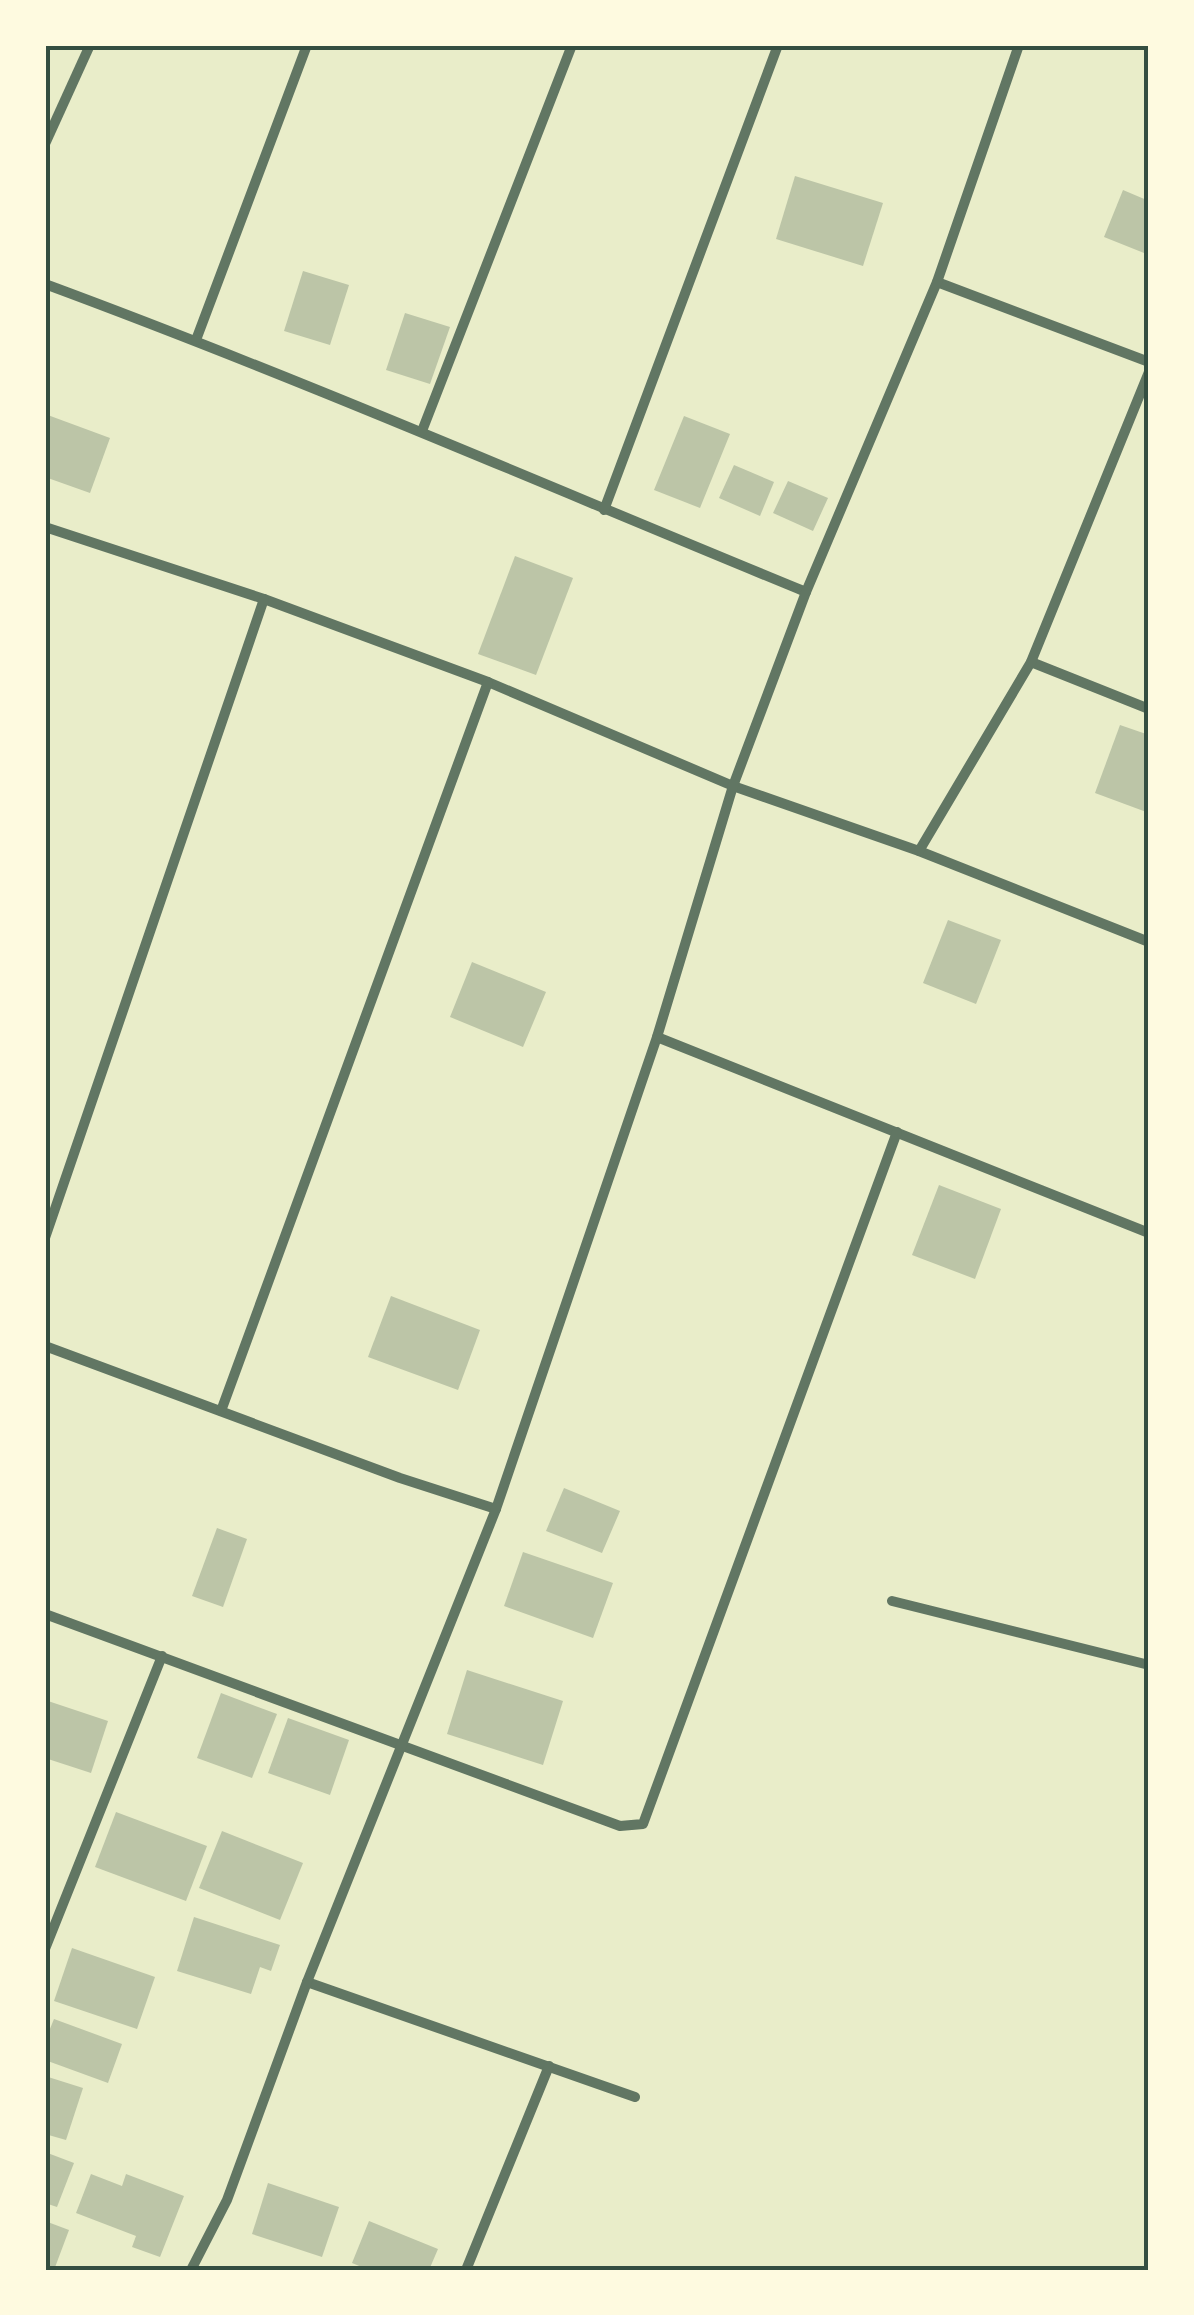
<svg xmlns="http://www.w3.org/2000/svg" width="1194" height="2315" viewBox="0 0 1194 2315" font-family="Quicksand,sans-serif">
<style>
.building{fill:#bcc5a7}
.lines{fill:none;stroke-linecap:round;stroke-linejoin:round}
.minor{stroke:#617663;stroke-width:10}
.neatline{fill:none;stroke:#344e41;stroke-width:4}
</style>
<rect width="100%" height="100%" fill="#e9edc9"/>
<g class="building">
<path d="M795,176l88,27 -20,63 -87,-27z"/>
<path d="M1123,190l26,11v54l-45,-18z"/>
<path d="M303,271l46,14 -19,60 -46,-14z"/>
<path d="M405,313l45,14 -20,57 -44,-14z"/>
<path d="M45,414l65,24 -20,55 -45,-16z"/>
<path d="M684,416l46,18 -30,74 -46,-18z"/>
<path d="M734,465l40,17 -14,34 -41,-18z"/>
<path d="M788,481l40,17 -15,33 -40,-18z"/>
<path d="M515,556l58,22 -37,97 -58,-21z"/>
<path d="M1120,725l29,10v78l-54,-20z"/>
<path d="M948,920l53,20 -25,64 -53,-21z"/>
<path d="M472,962l74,30 -23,55 -73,-30z"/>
<path d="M939,1185l62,24 -26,70 -63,-24z"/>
<path d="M391,1296l89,34 -22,60 -90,-33z"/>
<path d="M564,1488l56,23 -18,42 -56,-22z"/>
<path d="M217,1528l30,11 -24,68 -31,-11z"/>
<path d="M523,1552l90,31 -20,55 -89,-32z"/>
<path d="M467,1670l96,31 -20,64 -96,-31z"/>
<path d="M221,1693l56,21 -25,64 -55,-20z"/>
<path d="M45,1700l63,21 -17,52 -46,-15z"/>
<path d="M288,1718l61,22 -19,55 -62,-22z"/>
<path d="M116,1812l91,34 -21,55 -91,-34z"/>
<path d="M222,1831l81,32 -23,57 -81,-32z"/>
<path d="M194,1917l86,28 -9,26 -11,-4 -9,27 -74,-23z"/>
<path d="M72,1948l83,29 -18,52 -83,-28z"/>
<path d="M54,2019l68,25 -14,39 -63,-23v-19z"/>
<path d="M45,2076l38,12 -17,52 -21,-6z"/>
<path d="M45,2152l29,11 -17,44 -12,-4z"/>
<path d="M91,2174l31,12 4,-12 58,22 -24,61 -28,-10 4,-11 -60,-23z"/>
<path d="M268,2183l71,24 -17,50 -70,-23z"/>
<path d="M45,2221l24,9 -15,40h-9z"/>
<path d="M369,2221l69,28 -9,21 -9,-4 -2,4h-49l-17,-7z"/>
</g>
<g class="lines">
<g class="minor">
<path d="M45,144l45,-99"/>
<path d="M937,282l212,80"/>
<path d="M45,284c257,95 507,204 761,308"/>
<path d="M196,340l111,-295"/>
<path d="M422,431l150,-386"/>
<path d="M604,510l174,-465"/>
<path d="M45,527l219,72 224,83 245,104 186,65 230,91"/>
<path d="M1031,662l118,47"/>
<path d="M919,851l112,-189 118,-290"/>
<path d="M657,1037l492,196"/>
<path d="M45,1238l219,-639"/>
<path d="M45,1346l355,132 96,31"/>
<path d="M221,1411l267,-729"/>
<path d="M892,1601l257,64"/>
<path d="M45,1614l575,212 23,-2 254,-692"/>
<path d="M45,1949l117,-293"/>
<path d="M307,1982l328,115"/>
<path d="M191,2270l36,-70 80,-218 189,-473 161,-472 76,-251 73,-194 131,-310 82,-237"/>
<path d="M466,2270l83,-204"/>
</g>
</g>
<rect width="1194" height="2315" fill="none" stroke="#fefae0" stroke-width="95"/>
<rect x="48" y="48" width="1098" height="2220" class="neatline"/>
</svg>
